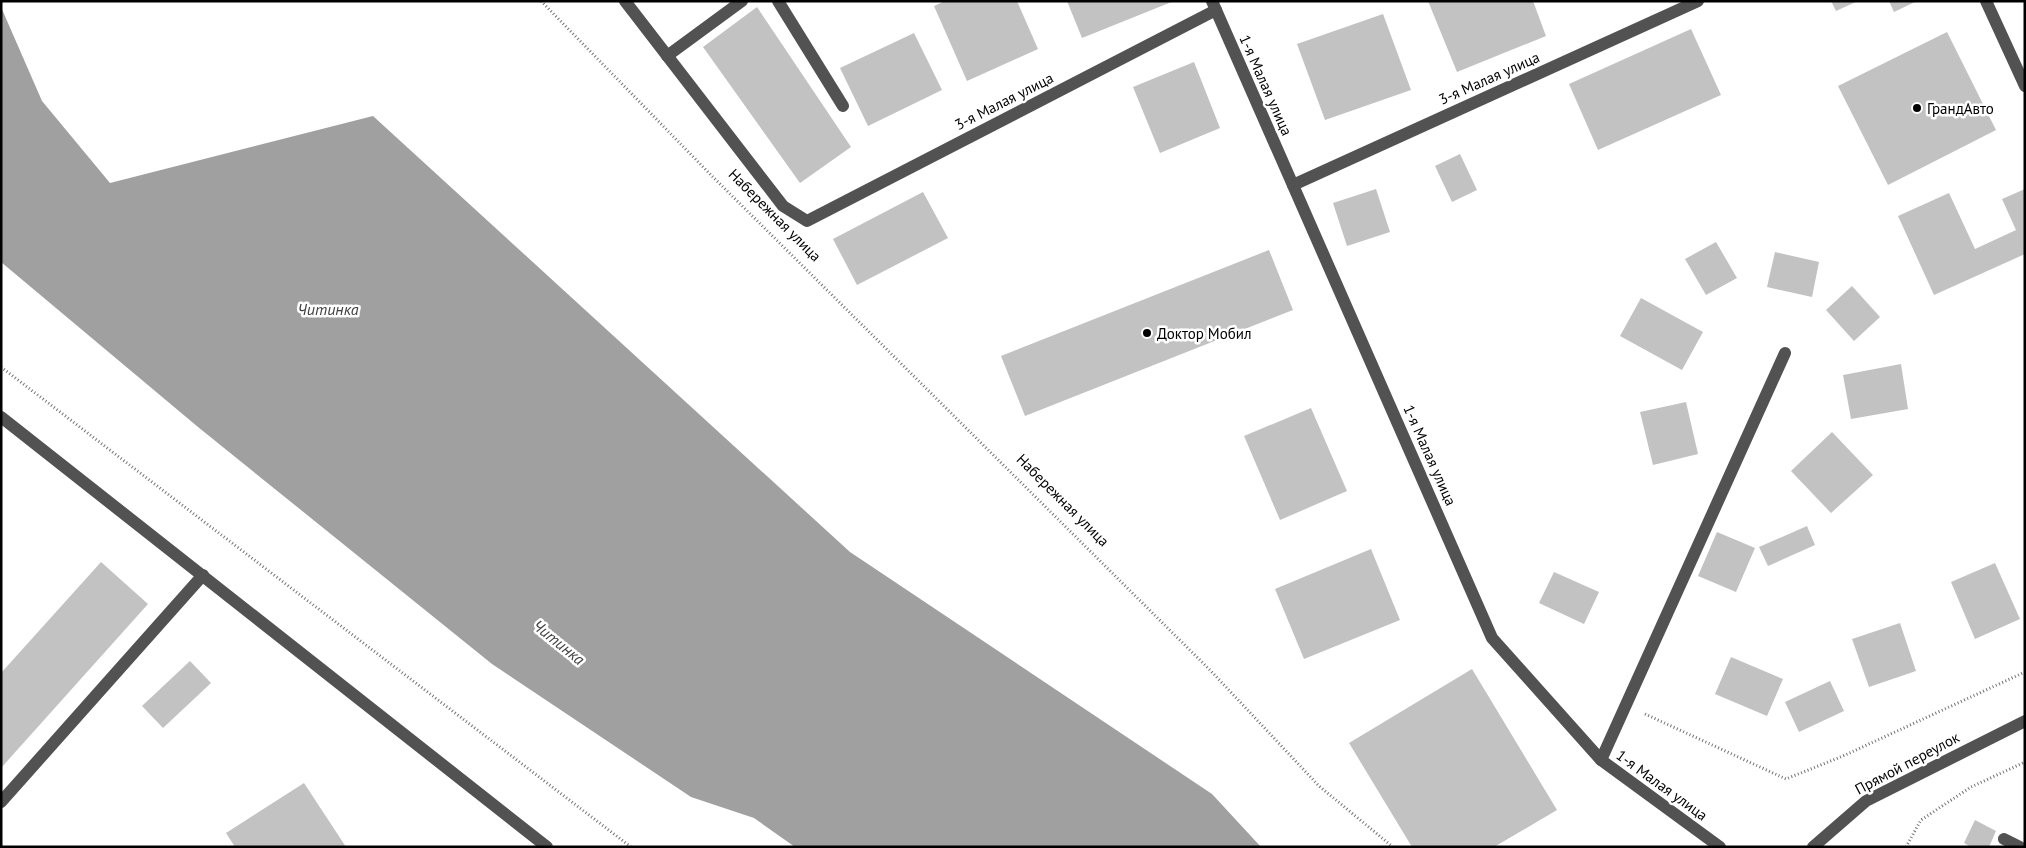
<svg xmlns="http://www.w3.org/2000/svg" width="2026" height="848" viewBox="0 0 2026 848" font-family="'PT Sans',sans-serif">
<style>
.water{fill:#a0a0a0}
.building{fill:#c2c2c2}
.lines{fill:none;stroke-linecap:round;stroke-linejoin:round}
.path{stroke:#747474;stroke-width:3;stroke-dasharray:1 2.5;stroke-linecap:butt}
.minor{stroke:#525252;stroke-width:12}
.poi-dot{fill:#000;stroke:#fff;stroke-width:2}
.labels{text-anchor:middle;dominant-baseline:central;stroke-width:5;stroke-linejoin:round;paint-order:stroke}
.street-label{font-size:15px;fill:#000;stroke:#fff}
.poi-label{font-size:15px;fill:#000;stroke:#fff;text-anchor:start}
.water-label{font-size:16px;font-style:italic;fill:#414141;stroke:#fff}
</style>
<rect width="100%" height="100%" fill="#fff"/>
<path class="water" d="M1,7l41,94 68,82 263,-67 477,436 362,242 49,53h-466l-41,-29 -63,-21 -199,-133 -294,-237 -197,-165z"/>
<g class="building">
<path d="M945,1h72l21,48 -71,32 -33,-75z"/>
<path d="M1067,1h107l-92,37z"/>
<path d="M1428,1h105l13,35 -89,36z"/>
<path d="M1831,1h27l-22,10z"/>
<path d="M1889,1h28l-23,11z"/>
<path d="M757,7l94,140 -51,36 -97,-136z"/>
<path d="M1383,14l28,76 -86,30 -28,-76z"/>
<path d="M1691,29l30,66 -123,55 -29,-66z"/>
<path d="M1947,32l49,98 -108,55 -50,-99z"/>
<path d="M914,33l28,57 -74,36 -28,-58z"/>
<path d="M1194,62l26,66 -60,25 -27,-66z"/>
<path d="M1460,154l17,36 -25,12 -17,-36z"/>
<path d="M1376,189l14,43 -43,14 -14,-43z"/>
<path d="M2025,189v65l-91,41 -36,-79 51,-23 26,56 41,-19 -14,-31z"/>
<path d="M923,192l25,46 -91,47 -24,-46z"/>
<path d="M1716,242l21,36 -31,17 -21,-36z"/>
<path d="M1269,250l24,60 -268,106 -24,-60z"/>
<path d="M1775,252l44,10 -7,35 -45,-10z"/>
<path d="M1852,286l28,31 -26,24 -28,-31z"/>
<path d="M1641,298l62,34 -21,38 -62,-34z"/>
<path d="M1901,364l7,45 -57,10 -8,-44z"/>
<path d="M1686,402l12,52 -45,11 -13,-53z"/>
<path d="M1311,408l36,83 -67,29 -36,-84z"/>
<path d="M1832,432l41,43 -42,38 -40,-42z"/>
<path d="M1807,526l8,19 -47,21 -9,-19z"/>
<path d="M1717,532l38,16 -19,44 -38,-16z"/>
<path d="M1371,549l29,71 -96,39 -29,-70z"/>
<path d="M101,562l47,42 -147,164v-95z"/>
<path d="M1995,563l25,56 -45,20 -24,-57z"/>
<path d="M1554,572l45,20 -15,32 -45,-21z"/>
<path d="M1900,623l16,48 -47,16 -17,-48z"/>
<path d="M1731,657l52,22 -16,37 -52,-22z"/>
<path d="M190,661l21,22 -48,45 -21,-22z"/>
<path d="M1472,669l85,141 -63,37h-82l-63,-104z"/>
<path d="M1830,681l14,30 -45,21 -14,-30z"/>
<path d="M304,783l42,64h-111l-9,-14z"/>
<path d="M1975,820l21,11 -7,16h-18l-7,-4z"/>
</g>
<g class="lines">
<g class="path">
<path d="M541,1l170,174 499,495 109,116 74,61"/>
<path d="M1,367l630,480"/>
<path d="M1645,714l141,65 57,-23 182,-84"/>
<path d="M1906,847l15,-27 50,-33 54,-25"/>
</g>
<g class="minor">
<path d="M625,1l158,205 24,15 409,-211"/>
<path d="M778,1l65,105"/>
<path d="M1212,1l280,637 109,122 119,87"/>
<path d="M1986,1l39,85"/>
<path d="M667,56l75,-55"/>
<path d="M1293,185l405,-184"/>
<path d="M1,417l546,430"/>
<path d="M1601,760l184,-407"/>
<path d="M1,802l202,-227"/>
<path d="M2004,839l16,8"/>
<path d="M1813,847l53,-46 159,-80"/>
</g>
</g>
<g class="poi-dot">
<circle cx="1917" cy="108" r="5"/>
<circle cx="1147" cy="333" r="5"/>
</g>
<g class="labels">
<g class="street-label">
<text transform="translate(1489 78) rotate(-24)">3-я Малая улица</text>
<text transform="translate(1266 85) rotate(66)">1-я Малая улица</text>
<text transform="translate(1004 101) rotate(-27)">3-я Малая улица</text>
<text transform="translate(775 215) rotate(45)">Набережная улица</text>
<text transform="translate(1430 455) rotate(66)">1-я Малая улица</text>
<text transform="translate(1063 500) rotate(45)">Набережная улица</text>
<text transform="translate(1907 763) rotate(-28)">Прямой переулок</text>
<text transform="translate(1662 785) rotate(36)">1-я Малая улица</text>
</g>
<g class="poi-label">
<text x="1927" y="108">ГрандАвто</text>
<text x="1157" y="333">Доктор Мобил</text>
</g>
<g class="water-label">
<text x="328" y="309">Читинка</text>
<text transform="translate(559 642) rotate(39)">Читинка</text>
</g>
</g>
<rect width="2026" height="848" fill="none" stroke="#000000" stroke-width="5"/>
</svg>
